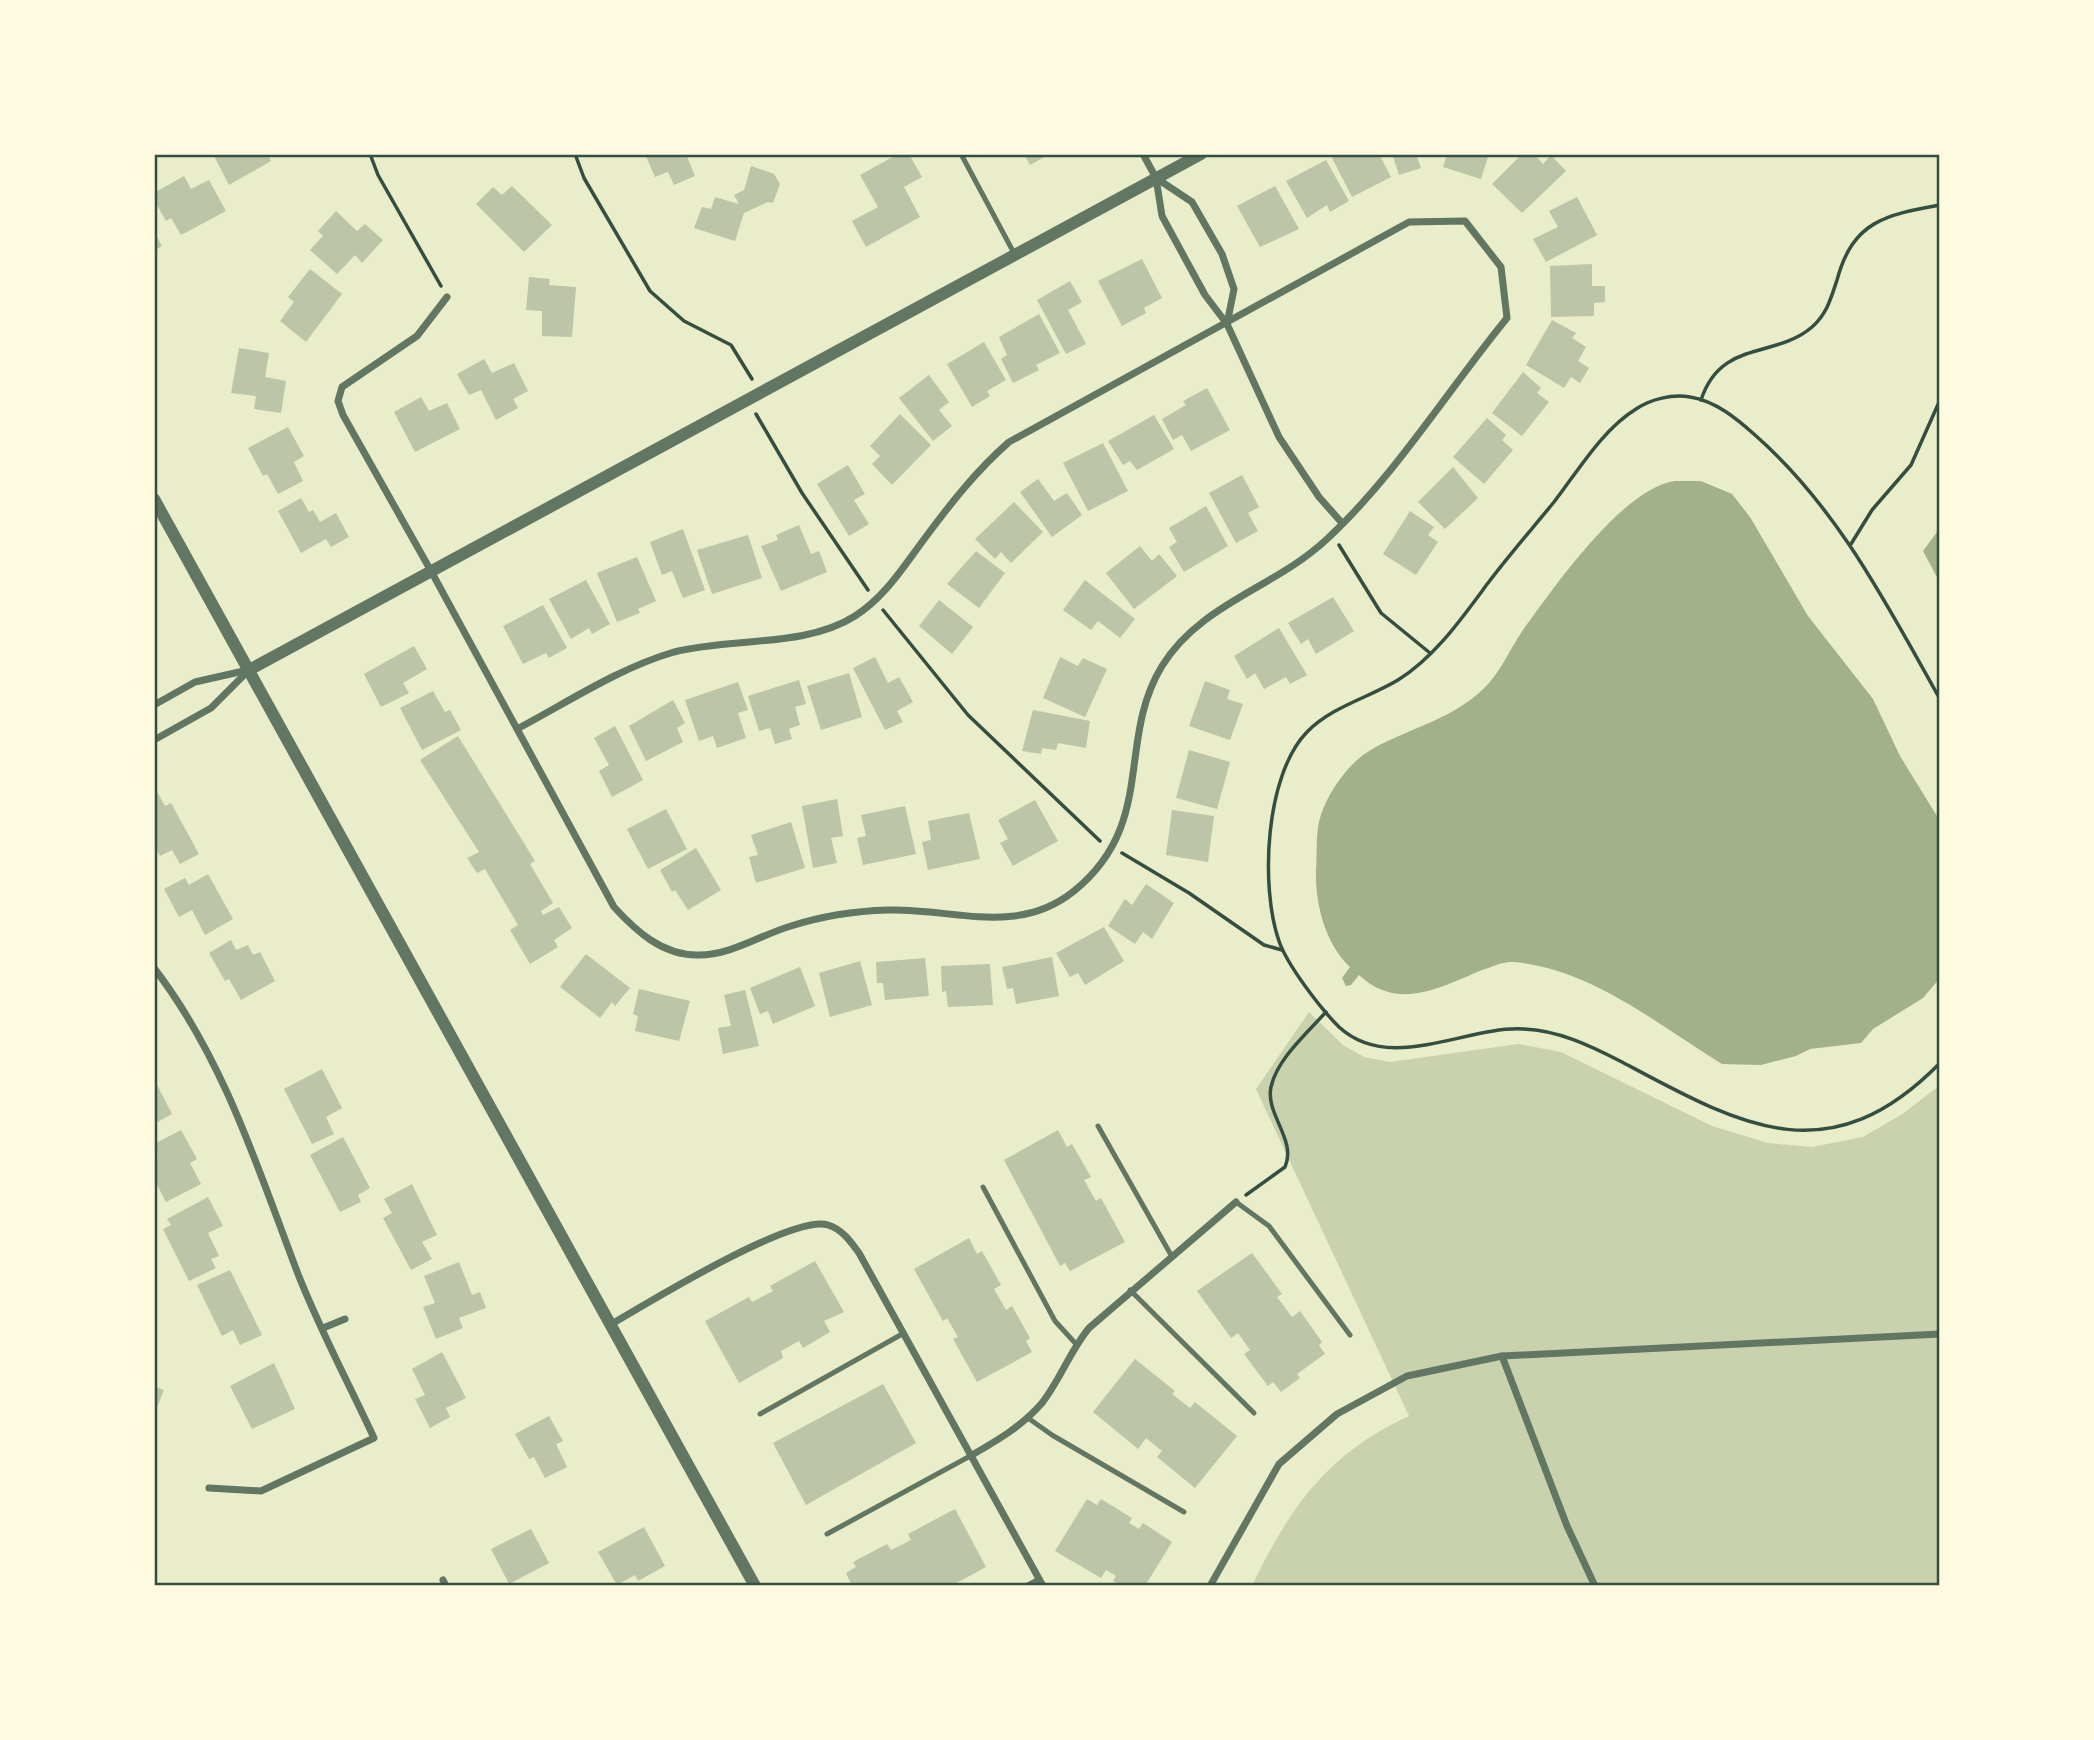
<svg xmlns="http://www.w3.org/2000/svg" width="2094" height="1740" viewBox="0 0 2094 1740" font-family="'Alegreya Sans',sans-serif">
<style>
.green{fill:#cad2ad}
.water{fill:#a3b18a}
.building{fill:#bcc5a7}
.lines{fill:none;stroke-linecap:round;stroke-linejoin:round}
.path{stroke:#344e41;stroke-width:3.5}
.service{stroke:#617663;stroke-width:5}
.minor{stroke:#617663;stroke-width:7}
.tertiary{stroke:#617663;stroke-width:12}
.neatline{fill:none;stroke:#344e41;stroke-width:2.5}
</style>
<rect width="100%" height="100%" fill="#e9edc9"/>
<path class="green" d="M1309,1012l34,33 21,12 26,5 128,-18 43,8 151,74 56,17 44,4 51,-10 41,-24 36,-28v501h-688c37,-78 76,-133 157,-170l-153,-327z"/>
<g class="water">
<path d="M1675,481h26l31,13 18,23 58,99 65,83 27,57 40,65v157l-17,20 -50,31 -12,14 -51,6 -14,7 -35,9 -39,-1c-64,-39 -131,-96 -209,-102 -10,-1 -21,5 -31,8 -41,17 -84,42 -123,5l-8,10 -5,1 -4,-8 8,-11c-25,-24 -35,-63 -34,-97 1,-14 0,-29 2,-42 3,-26 27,-61 48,-75 41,-26 89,-32 123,-70 14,-16 22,-36 34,-53 31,-43 100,-142 152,-149z"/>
<path d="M1940,528v55l-17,-32z"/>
</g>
<g class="building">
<path d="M213,154h55l3,7 -42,24z"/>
<path d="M645,154h41l9,22 -21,9 -6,-13 -13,5z"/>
<path d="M898,154h11l13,23 -18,10 16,30 -54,30 -14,-26 26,-14 -18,-32z"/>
<path d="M1024,154h26l-20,11z"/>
<path d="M1330,154h49l12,23 -39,20z"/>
<path d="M1392,154h24l5,14 -22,7z"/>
<path d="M1447,154h42l-8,25 -38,-12z"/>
<path d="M1522,154h12l9,10 8,-9 15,16 -44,42 -30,-29z"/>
<path d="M1326,160l23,41 -19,11 -3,-7 -20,13 -21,-37z"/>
<path d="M751,166l23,8 6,10 -7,19 -5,-1 -24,11 -9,28 -41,-13 8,-21 9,2 4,-12 24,7 -5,-9 10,-5z"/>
<path d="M184,176l7,13 18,-9 17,31 -45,24 -10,-17 -5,3 -12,-21v-7z"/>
<path d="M512,186l40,39 -28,27 -48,-48 17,-17 9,8z"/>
<path d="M1275,186l24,43 -39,18 -23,-41z"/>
<path d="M1577,197l20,38 -51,27 -13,-23 25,-12 -9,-16z"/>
<path d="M336,211l21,20 8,-7 18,16 -21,23 -7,-8 -18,19 -27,-24 13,-14 -5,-5z"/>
<path d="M154,231l8,15 -8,5z"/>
<path d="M1142,259l20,39 -18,10 2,5 -24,13 -24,-45z"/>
<path d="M1592,264v22h13v16l-11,1v13l-43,1 -1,-51z"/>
<path d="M310,269l32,25 -36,48 -26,-21 14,-19 -6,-5z"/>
<path d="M529,277l21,2 -1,6 27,2 -4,50 -30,-1v-25l-16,-1z"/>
<path d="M1070,281l12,21 -14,8 18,34 -20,10 -29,-54z"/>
<path d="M1039,314l21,39 -24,12 3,5 -26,13 -12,-24 6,-4 -8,-18z"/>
<path d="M1552,320l24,13 -4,5 14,9 -8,14 11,7 -9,15 -9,-6 -7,11 -38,-23z"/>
<path d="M984,342l22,38 -19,11 3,5 -18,11 -25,-43z"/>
<path d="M239,348l30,5 -4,24 21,4 -5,32 -27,-4 2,-13 -25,-3z"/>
<path d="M484,359l8,14 22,-10 14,28 -15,8 5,9 -22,12 -15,-30 -12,5 -12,-21z"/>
<path d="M1523,372l18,16 -4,5 12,9 -27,34 -30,-23z"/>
<path d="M929,375l20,27 -10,8 13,16 -19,15 -34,-43z"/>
<path d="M1207,388l23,42 -39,21 -9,-16 -9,5 -11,-21 24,-14 -3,-4z"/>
<path d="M421,397l8,14 18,-8 13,26 -45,23 -21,-40z"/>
<path d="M900,414l31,31 -39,40 -20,-21 8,-8 -10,-10z"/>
<path d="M1154,415l20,34 -37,21 -7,-9 -7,4 -15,-24z"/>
<path d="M1487,418l19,17 -4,5 11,10 -29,34 -31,-27z"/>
<path d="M288,427l16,29 -10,6 9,19 -25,13 -11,-20 -4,2 -15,-28z"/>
<path d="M1103,443l25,48 -40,20 -25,-48z"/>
<path d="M848,465l17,29 -11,6 15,24 -20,12 -32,-52z"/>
<path d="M1453,467l25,31 -33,31 -27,-27z"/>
<path d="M1242,475l17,32 -11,6 10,18 -22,12 -27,-50z"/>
<path d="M1038,479l16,22 13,-8 15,22 -30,22 -32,-45z"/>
<path d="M301,498l8,14 4,-2 7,12 16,-9 13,24 -18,10 -5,-8 -25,14 -23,-42z"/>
<path d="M1014,502l29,30 -32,31 -10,-11 -6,7 -20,-20z"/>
<path d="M1206,506l22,40 -44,26 -15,-25 8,-5 -8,-14z"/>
<path d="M1410,511l24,16 -6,8 10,7 -22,33 -33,-21z"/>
<path d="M799,525l12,29 8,-3 8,21 -46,19 -20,-45 17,-6 -2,-5z"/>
<path d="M683,529l22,61 -22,8 -11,-27 -10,4 -12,-33z"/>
<path d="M748,535l14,43 -50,16 -15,-44z"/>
<path d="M1140,546l12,15 7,-7 18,22 -43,33 -28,-36z"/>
<path d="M976,551l29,22 -26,35 -32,-24z"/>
<path d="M637,557l19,44 -18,8 2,4 -23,9 -20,-49z"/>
<path d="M586,580l24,44 -18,10 -3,-6 -18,11 -22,-40z"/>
<path d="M1085,580l50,39 -15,19 -22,-17 -7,9 -28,-20z"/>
<path d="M1333,597l21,34 -38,23 -8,-15 -7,5 -13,-21z"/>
<path d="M939,600l34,27 -21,27 -33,-28z"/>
<path d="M543,605l24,43 -18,10 -3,-5 -23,11 -20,-38z"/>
<path d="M1279,628l28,47 -17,9 -4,-7 -22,12 -9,-16 -8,6 -13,-23z"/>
<path d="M414,646l13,23 -24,14 6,10 -28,14 -17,-33z"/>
<path d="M875,657l13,26 11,-6 14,25 -16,9 6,11 -18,8 -32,-62z"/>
<path d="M1060,657l18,9 5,-8 24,11 -22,48 -42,-19z"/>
<path d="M849,673l13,44 -41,13 -14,-44z"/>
<path d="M799,680l7,24 -11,3 5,18 -11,4 3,10 -17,5 -5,-16 -11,3 -11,-35z"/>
<path d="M1205,681l25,9 -3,9 16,5 -13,36 -41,-14z"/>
<path d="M738,682l10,28 -10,3 8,25 -29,10 -4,-12 -14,5 -14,-41z"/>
<path d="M433,691l12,21 5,-2 11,20 -39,20 -22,-42z"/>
<path d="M673,700l12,23 -8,5 6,14 -37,19 -17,-35z"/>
<path d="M1033,710l57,11 -4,27 -28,-5 -2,7 -14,-2 -1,6 -19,-3z"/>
<path d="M615,726l28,54 -31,17 -13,-26 10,-6 -15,-27z"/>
<path d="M458,736l77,125 -5,3 23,39 -12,8 2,4 16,-8 13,21 -18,12 4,7 -28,17 -20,-34 8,-5 -33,-56 -8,4 -10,-15 12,-6 -59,-92z"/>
<path d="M1189,750l41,12 -13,47 -41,-11z"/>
<path d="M154,786l11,20 6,-3 28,51 -19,10 -8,-14 -12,6 -6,-10z"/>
<path d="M837,799l6,37 -12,2 6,25 -24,5 -11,-62z"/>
<path d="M1035,800l23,41 -45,25 -13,-23 8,-4 -10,-19z"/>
<path d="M905,806l11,48 -53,11 -6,-27 9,-2 -5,-21z"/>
<path d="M666,809l21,40 -39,20 -21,-40z"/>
<path d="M1172,810l42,6 -6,46 -42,-7z"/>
<path d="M969,813l11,46 -52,11 -6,-28 9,-2 -3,-19z"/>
<path d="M791,822l14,46 -49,15 -7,-26 9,-2 -7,-20z"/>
<path d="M696,848l25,42 -33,20 -13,-20 -3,2 -12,-22z"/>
<path d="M208,874l25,45 -28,16 -13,-25 -13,7 -15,-28 21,-11 4,7z"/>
<path d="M1146,884l28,19 -22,36 -9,-7 -8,12 -27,-18 17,-27 7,6z"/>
<path d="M1104,927l20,34 -39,24 -7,-12 -8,4 -14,-24z"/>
<path d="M231,940l5,10 12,-5 5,10 7,-3 15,29 -34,19 -12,-21 -4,2 -16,-28z"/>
<path d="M586,954l44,34 -15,18 -3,-4 -12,16 -40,-31z"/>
<path d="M1052,957l7,39 -43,8 -3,-16 -6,1 -5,-22z"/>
<path d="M925,958l4,38 -44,4 -2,-17h-6l-1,-21z"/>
<path d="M860,961l12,44 -42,12 -11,-44z"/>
<path d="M990,964l3,41 -45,2 -2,-16 -4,1 -1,-26z"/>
<path d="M800,967l15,39 -42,18 -5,-13 -8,3 -10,-26z"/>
<path d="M639,989l51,12 -11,40 -44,-10 3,-15 -5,-2z"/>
<path d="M745,990l14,56 -36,8 -5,-26 13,-2 -7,-31z"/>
<path d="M322,1069l20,39 -16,9 8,17 -22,10 -28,-55z"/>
<path d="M154,1079l18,35 -18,10z"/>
<path d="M181,1130l16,29 -7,4 11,21 -35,18 -12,-23v-21l4,-2 -4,-12z"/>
<path d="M1058,1130l9,17 5,-3 19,33 -7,3 12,21 5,-3 24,44 -55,29 -5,-8 -5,3 -56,-106z"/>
<path d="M343,1137l27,51 -12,7 3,7 -21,10 -30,-57z"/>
<path d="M412,1184l25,51 -15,7 10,17 -21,11 -28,-52 9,-5 -8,-14z"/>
<path d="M208,1197l15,29 -15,7 11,23 -8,3 5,9 -27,13 -26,-52 8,-4 -4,-6z"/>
<path d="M969,1238l8,16 5,-3 19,34 -7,4 12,21 6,-4 18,32 -4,3 6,11 -55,30 -24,-43 5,-2 -11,-19 -4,3 -29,-52z"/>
<path d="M1252,1253l30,41 -5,3 15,20 8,-6 22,31 -3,3 6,9 -28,20 3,4 -19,14 -8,-10 -5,4 -24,-32 6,-4 -12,-17 -7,5 -34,-47z"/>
<path d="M815,1261l29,51 -20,9 6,11 -27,16 -4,-7 -18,10 2,7 -44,25 -34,-62 44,-24 3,5 21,-11 -3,-5z"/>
<path d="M459,1262l13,33 8,-3 6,16 -27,10 4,10 -27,11 -13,-32 12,-4 -11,-27z"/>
<path d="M230,1270l32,65 -22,10 -7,-15 -11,6 -25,-51z"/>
<path d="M442,1352l24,46 -20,10 4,9 -20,11 -15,-29 10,-4 -13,-26z"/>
<path d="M1135,1359l40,32 -3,3 18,14 5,-6 42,34 -42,52 -38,-31 5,-6 -16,-13 -8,11 -45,-37z"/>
<path d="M274,1363l21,46 -43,20 -22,-43z"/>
<path d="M883,1384l33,59 -110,62 -33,-62z"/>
<path d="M154,1386l10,4 -10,25z"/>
<path d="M549,1416l14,25 -7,3 11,23 -22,11 -11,-21 -5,2 -14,-25z"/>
<path d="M1087,1499l10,6 4,-6 31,19 -3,5 10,6 4,-6 29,19 -27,44h-24l-8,-5 3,-5 -10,-6 -5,8 -46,-27z"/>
<path d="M955,1509l31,58 -35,19h-99l-6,-13 10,-6 -3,-5 34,-18 4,6 20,-10 -3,-6z"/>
<path d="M644,1527l21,39 -27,15 -3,-6 -18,10 -19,-33z"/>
<path d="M531,1529l18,34 -40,21 -18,-35z"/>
</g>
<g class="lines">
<g class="path">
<path d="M370,154l8,21 63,111"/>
<path d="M575,154l9,24 66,113 34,30 47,24 21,34"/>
<path d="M1701,400c20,-61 74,-41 111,-73 15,-13 19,-29 25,-47 16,-59 48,-65 103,-75"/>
<path d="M756,414l46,79 66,97"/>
<path d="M1851,544l21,-34 39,-45 29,-65"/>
<path d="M1339,545l42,68 49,40"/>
<path d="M883,610l85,105 132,126"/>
<path d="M1940,699c-53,-94 -102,-191 -185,-264 -18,-16 -39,-34 -65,-38 -18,-3 -39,2 -54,12 -34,21 -58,62 -82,93 -22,27 -45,53 -66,81 -26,35 -53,74 -90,97 -30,18 -67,27 -91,52 -42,43 -47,155 -28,209 8,24 42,68 60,86 51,47 126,-1 184,2 35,1 68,17 99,33 118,63 206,115 318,1"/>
<path d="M1122,853l67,40 75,52 18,5"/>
<path d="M1246,1195l39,-28c12,-27 -20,-53 -14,-80 6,-28 37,-55 55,-75"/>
</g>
<g class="service">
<path d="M961,154l54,101"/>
<path d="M1098,1126l73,129"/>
<path d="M983,1187l72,134 21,23"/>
<path d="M1236,1202l33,24 81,109"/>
<path d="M1130,1290l124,123"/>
<path d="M760,1414l144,-81"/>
<path d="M1028,1418l24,17 132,77"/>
<path d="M827,1534l145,-79"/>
<path d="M1026,1586l13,-7"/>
</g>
<g class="minor">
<path d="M1143,154l13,24 6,38 43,79 22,29 52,113 40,60 23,26"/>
<path d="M1156,178l36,24 30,52 12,35 -7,35"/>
<path d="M447,297l-30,39 -75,51 -4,14 5,14 88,156 183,336c22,24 48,48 83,48 33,1 63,-20 94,-29 31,-10 65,-15 97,-16 65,-2 129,27 186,-19 83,-67 42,-150 88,-225 39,-63 113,-78 165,-127 68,-63 121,-149 180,-221l-6,-51 -36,-46 -56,1 -400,220c-33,29 -58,61 -84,96 -21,28 -40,59 -70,78 -50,32 -124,21 -181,36 -55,16 -106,50 -157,77"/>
<path d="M154,705l41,-23 53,-12"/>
<path d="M154,740l57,-32 38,-38"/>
<path d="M154,968c70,91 104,201 144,306 22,56 51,110 76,164l-113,53 -52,-3"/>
<path d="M610,1325c36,-21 182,-111 218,-100 14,4 23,17 31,28l184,333"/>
<path d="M323,1328l22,-9"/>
<path d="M1502,1356l65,170 28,60"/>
<path d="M972,1455c26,-15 50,-29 70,-52 18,-23 28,-52 47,-75l147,-126"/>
<path d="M443,1580l3,6"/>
<path d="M1210,1586l69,-122 58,-50 70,-38 95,-20 438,-22"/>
</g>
<g class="tertiary">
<path d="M154,499l601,1087"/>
<path d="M249,670l952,-516"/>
</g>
</g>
<rect width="2094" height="1740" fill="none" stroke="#fefae0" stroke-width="312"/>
<rect x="156" y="156" width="1782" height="1428" class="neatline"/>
</svg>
